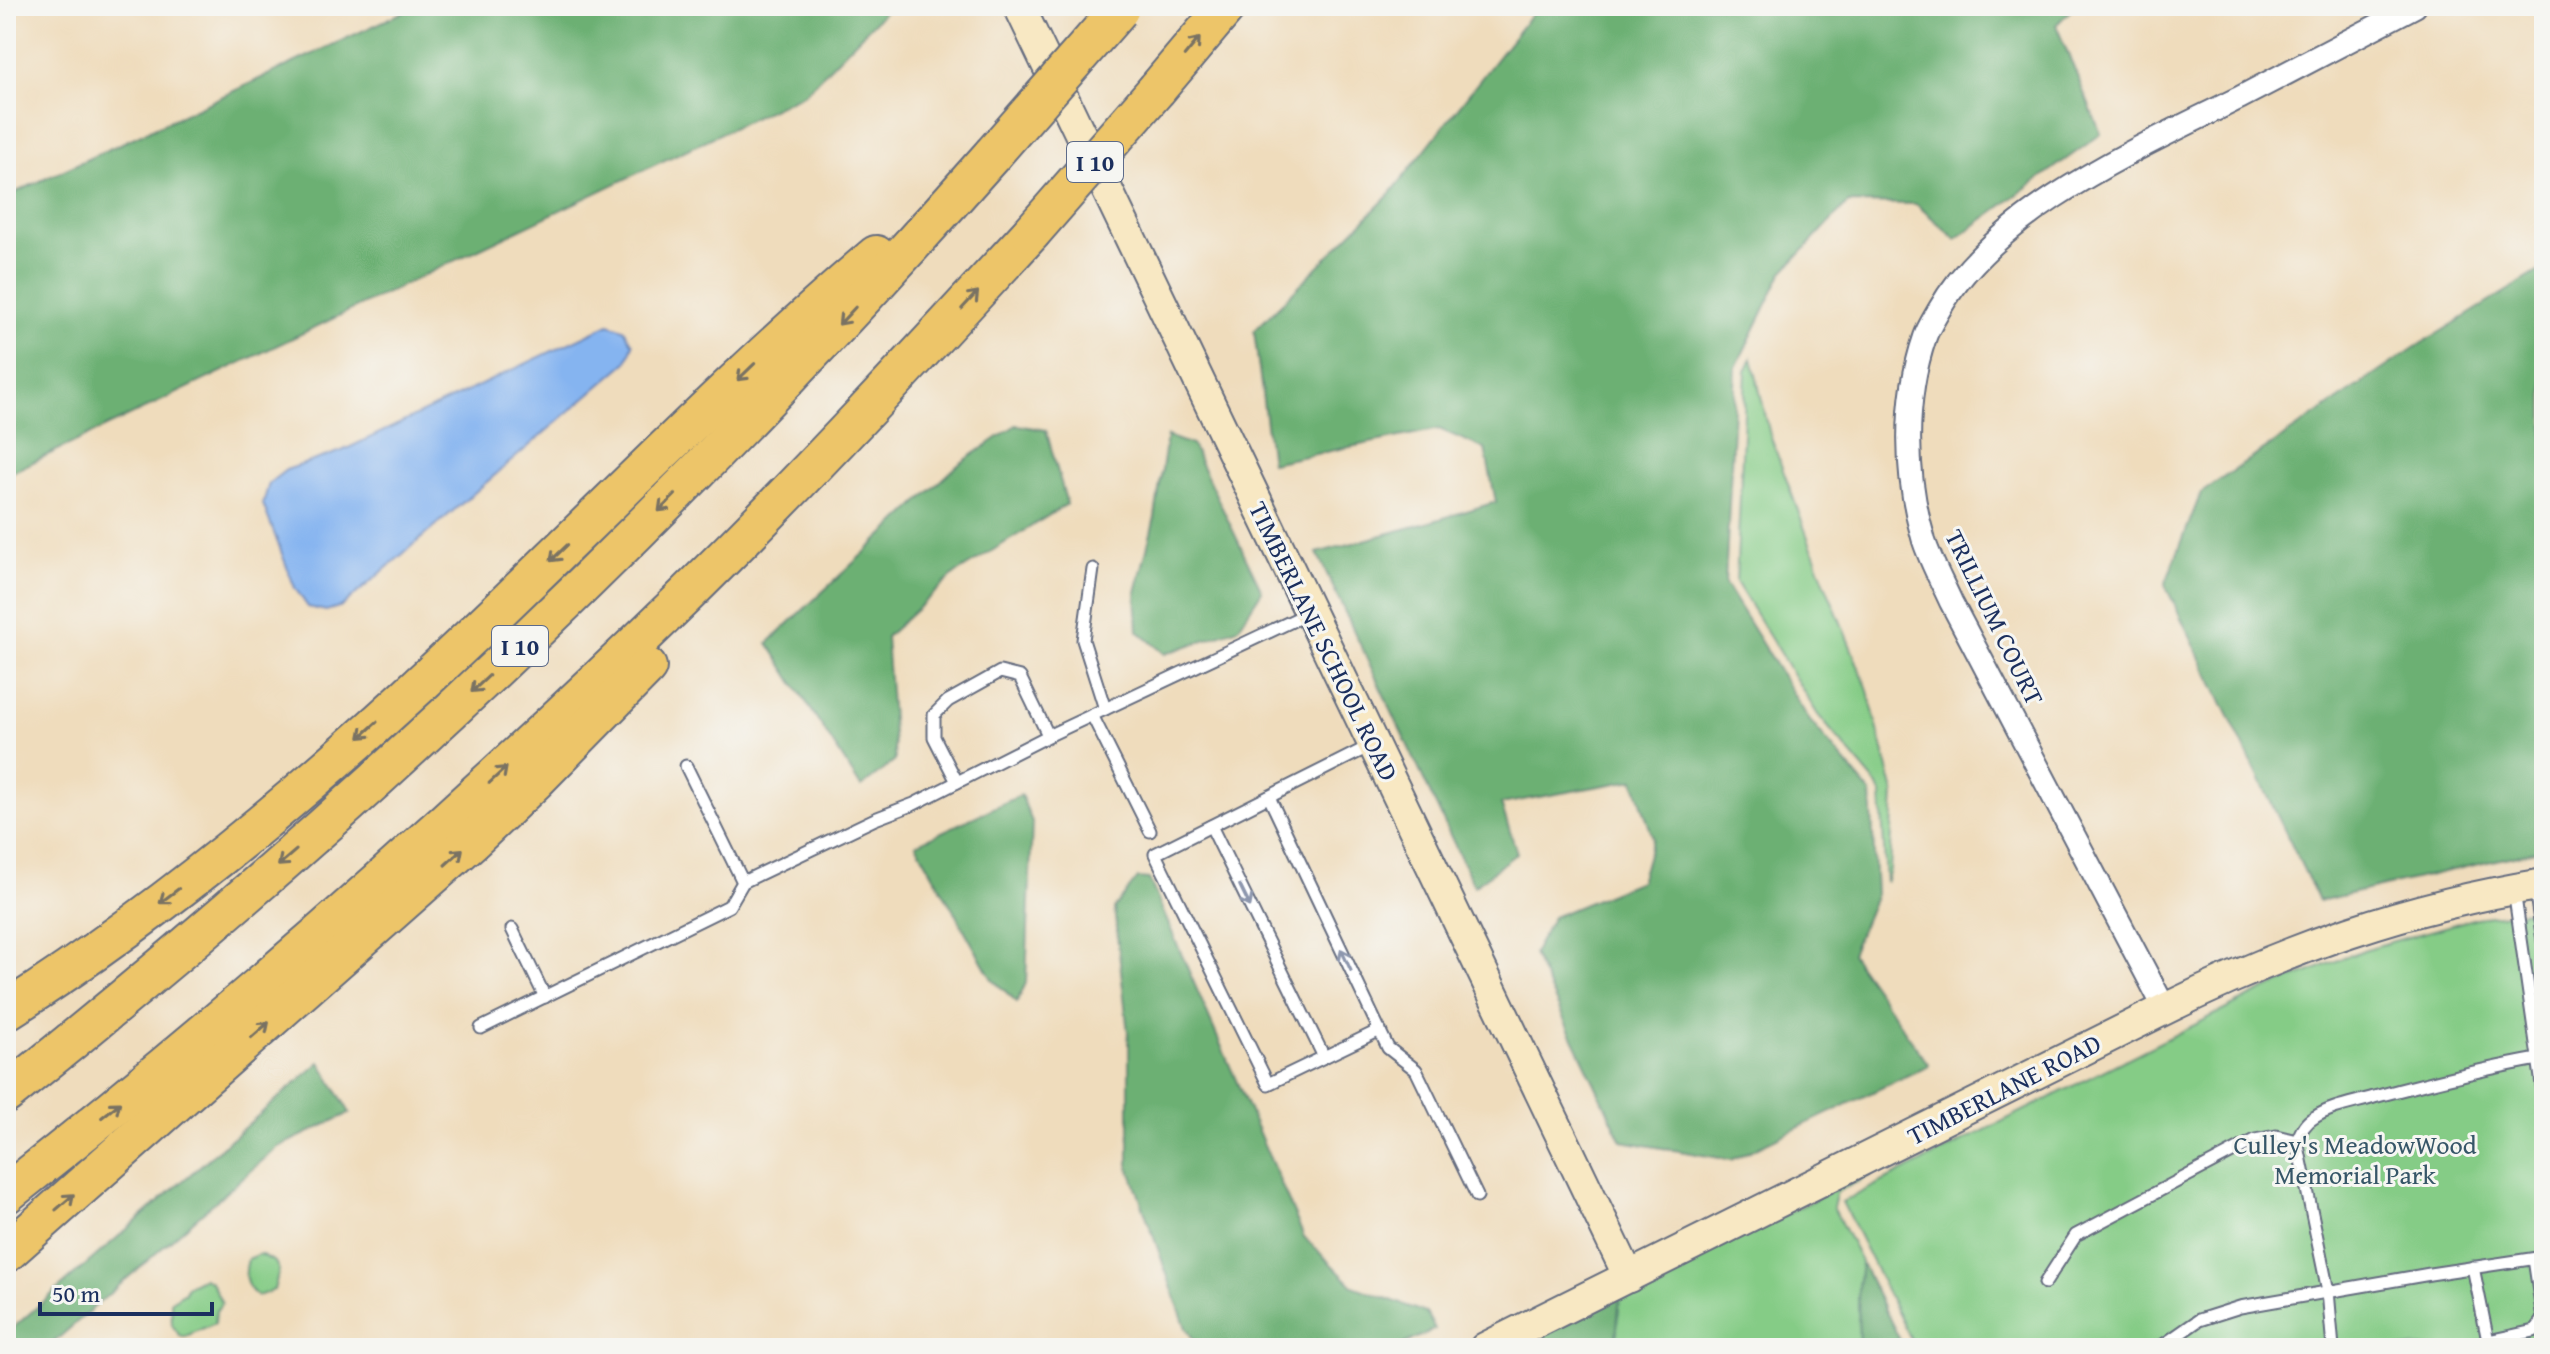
<svg xmlns="http://www.w3.org/2000/svg" width="2550" height="1354" viewBox="0 0 2550 1354" font-family="'Gentium Book Plus',serif">
<style>
.green{fill:#85cc86;stroke:#507e72;stroke-width:2}
.forest{fill:#6cb073;stroke:#447068;stroke-width:2}
.water{fill:#85b4f0;stroke:#5072a7;stroke-width:2}
.lines{fill:none;stroke-linecap:round;stroke-linejoin:round}
.lane-casing{stroke:#656c7f;stroke-width:15}
.street-casing{stroke:#656c7f;stroke-width:26}
.secondary-casing{stroke:#656c7f;stroke-width:34}
.highway-casing{stroke:#656c7f;stroke-width:42}
.lane{stroke:#fff;stroke-width:11}
.street{stroke:#fff;stroke-width:22}
.secondary{stroke:#f8e8c3;stroke-width:30}
.highway{stroke:#edc569;stroke-width:38}
.highway-bridge-casing{stroke:#656c7f;stroke-width:42;stroke-linecap:butt}
.highway-bridge{stroke:#edc569;stroke-width:38}
.oneway{stroke:#797263}
.oneway2{stroke:#8d97ae}
.labels{text-anchor:middle;dominant-baseline:central;stroke-width:6;stroke-linejoin:round;paint-order:stroke}
.shield{fill:#f6f6f2;stroke:#5d6b8a;stroke-width:2}
.shield-label{font-size:24px;font-weight:bold;fill:#1b2f5e}
.street-label{font-size:26px;fill:#1b2f5e;stroke:#f6f6f2}
.park-label{font-size:26px;fill:#365668;stroke:#f6f6f2}
</style>
<rect width="100%" height="100%" fill="#f6f6f2"/>
<filter id="ink" filterUnits="userSpaceOnUse"><feTurbulence type="fractalNoise" baseFrequency=".0125" numOctaves="2"/><feDisplacementMap in="SourceGraphic" scale="16" xChannelSelector="R" yChannelSelector="G"/><feConvolveMatrix kernelMatrix="1 2 1 2 8 2 1 2 1" color-interpolation-filters="sRGB"/></filter>
<filter id="wash" filterUnits="userSpaceOnUse"><feTurbulence type="fractalNoise" baseFrequency=".006" numOctaves="4" result="noise"/><feDisplacementMap in="SourceGraphic" scale="32" xChannelSelector="R" yChannelSelector="G"/><feGaussianBlur stdDeviation="1.8" result="paint"/><feColorMatrix in="noise" values="0 0 0 0 0 0 0 0 0 0 0 0 0 0 0 0 0 1.4 0 .05"/><feComposite in="paint" operator="in"/></filter>
<g filter="url(#wash)">
<rect width="100%" height="100%" fill="#efdcbc"/>
<g class="green">
<path d="M1752,358l18,77 54,146 43,106 21,82 6,23 -4,78 -4,13 -5,-89 -3,-8 -60,-71 -82,-133 10,-211z"/>
<path d="M2544,909v439h-629l-73,-146 422,-212 102,-41 110,-31z"/>
<path d="M1872,1171l-1,4 -34,17 -4,15 28,55 -3,26 1,60h-244l5,-52z"/>
<path d="M260,1254l15,8 4,8 -5,20 -16,6c-14,-8 -14,-23 -10,-37z"/>
<path d="M204,1278l7,4 11,21 -6,8 -1,12 -29,13h-6l-8,-11 -1,-24 14,-9 2,-6z"/>
</g>
<g class="forest">
<path d="M416,6h474l-85,87 -799,382v-278z"/>
<path d="M1538,6h537l-19,19 45,109 -145,105 -40,-35 -68,-1 -66,70 -46,94 -11,217 85,137 61,72 5,101 -25,60 78,111 -198,95 -109,-19 -89,-187 20,-37 87,-36 13,-43 -19,-58 -133,24 16,49 -43,33 -157,-333 113,-31 66,-20 -11,-53 -46,-20 -168,34 -17,-132 137,-138z"/>
<path d="M2544,268v581l-225,52 -154,-316 36,-92 213,-145z"/>
<path d="M1016,425l30,5 21,74 -112,70 -69,63 9,124 -34,26 -93,-144 190,-178z"/>
<path d="M1167,436l25,9 70,146 -24,37 -73,26 -27,-23 -2,-39 19,-75z"/>
<path d="M1021,795l11,27 -6,161 -9,19 -25,-23 -76,-135z"/>
<path d="M1138,878l11,1 155,358 49,49 73,27 9,16 -39,19h-197l-13,-20 -57,-161v-125l-15,-134z"/>
<path d="M320,1062l30,51 -72,34 -231,201h-41v-14z"/>
<path d="M1861,1264l2,2 41,82h-45l-1,-60z"/>
<path d="M1620,1296l-5,52h-99z"/>
</g>
<path class="water" d="M609,324l15,5 9,15 -6,18 -285,244 -16,5 -18,-4 -13,-19 -32,-84 6,-21 17,-13 56,-19z"/>
</g>
<g filter="url(#ink)">
<g class="lines">
<defs>
<g id="lane">
<path d="M1093,569l-10,71 22,69"/>
<path d="M1092,715l58,116"/>
<path d="M1372,745l-217,109 113,230 112,-54"/>
<path d="M686,766l57,116"/>
<path d="M957,782l-23,-45v-22l14,-14 52,-29 20,5 28,58"/>
<path d="M1269,797l119,251 28,22 61,126"/>
<path d="M1211,826l113,231"/>
<path d="M2535,888l9,59"/>
<path d="M2514,890l30,209"/>
<path d="M512,929l33,68"/>
<path d="M481,1028l248,-122 14,-24 132,-63 39,-15 138,-70 257,-121"/>
<path d="M2473,1267l15,74 46,-10 9,-12 -9,-60"/>
<path d="M2045,1283l31,-48 179,-95 21,-4 21,5"/>
<path d="M2159,1348l40,-28 41,-13 190,-33 114,-17"/>
<path d="M2333,1348l-5,-57 -31,-150c4,-10 8,-19 18,-24 17,-11 40,-14 59,-20 56,-15 112,-29 170,-39"/>
</g>
<path id="street" d="M2165,1009l-214,-407c-9,-20 -20,-40 -27,-61 -19,-64 -21,-140 1,-204 3,-9 9,-18 14,-27 58,-102 203,-163 304,-214 57,-30 115,-60 172,-90"/>
<g id="secondary">
<path d="M1019,6l610,1271"/>
<path d="M1485,1348l680,-339c124,-61 242,-103 379,-125"/>
</g>
<g id="highway">
<path d="M1157,89l70,-83"/>
<path d="M6,1011c177,-112 341,-255 492,-400 125,-120 246,-244 378,-356"/>
<path d="M6,1094c356,-284 686,-599 987,-940"/>
<path d="M6,1194c235,-185 459,-384 674,-593 121,-118 236,-243 351,-368"/>
<path d="M6,1253l468,-414 61,-58 112,-114"/>
</g>
</defs>
<use href="#lane" class="lane-casing"/>
<use href="#street" class="street-casing"/>
<use href="#secondary" class="secondary-casing"/>
<use href="#highway" class="highway-casing"/>
<use href="#lane" class="lane"/>
<use href="#street" class="street"/>
<use href="#secondary" class="secondary"/>
<use href="#highway" class="highway"/>
<defs>
<g id="highway-bridge">
<path d="M993,154l126,-144"/>
<path d="M1031,233l126,-144"/>
</g>
</defs>
<use href="#highway-bridge" class="highway-bridge-casing"/>
<use href="#highway-bridge" class="highway-bridge"/>
</g>
<defs><path id="oneway-shaft" d="M-6 0H5M1.5-3L5.5 0L1.5 3" fill="none" stroke-width="1.6" stroke-linecap="round" stroke-linejoin="round" transform="scale(2)"/></defs>
<g class="oneway">
<use href="#oneway-shaft" transform="translate(1192 47) rotate(-50)"/>
<use href="#oneway-shaft" transform="translate(970 300) rotate(-47)"/>
<use href="#oneway-shaft" transform="translate(847 316) rotate(133)"/>
<use href="#oneway-shaft" transform="translate(746 372) rotate(136)"/>
<use href="#oneway-shaft" transform="translate(667 503) rotate(135)"/>
<use href="#oneway-shaft" transform="translate(559 553) rotate(136)"/>
<use href="#oneway-shaft" transform="translate(480 684) rotate(137)"/>
<use href="#oneway-shaft" transform="translate(368 730) rotate(138)"/>
<use href="#oneway-shaft" transform="translate(498 775) rotate(-43)"/>
<use href="#oneway-shaft" transform="translate(454 857) rotate(-42)"/>
<use href="#oneway-shaft" transform="translate(287 858) rotate(139)"/>
<use href="#oneway-shaft" transform="translate(169 896) rotate(143)"/>
<use href="#oneway-shaft" transform="translate(260 1030) rotate(-41)"/>
<use href="#oneway-shaft" transform="translate(111 1110) rotate(-39)"/>
<use href="#oneway-shaft" transform="translate(65 1202) rotate(-41)"/>
</g>
<g class="oneway2">
<use href="#oneway-shaft" transform="translate(1245 896) rotate(64)"/>
<use href="#oneway-shaft" transform="translate(1346 960) rotate(-115)"/>
</g>
</g>
<g class="labels">
<g class="shield">
<rect x="1067" y="142" width="56" height="40" rx="6"/>
<rect x="492" y="626" width="56" height="40" rx="6"/>
</g>
<g class="shield-label">
<text x="1095" y="162">I 10</text>
<text x="520" y="646">I 10</text>
</g>
<g class="street-label">
<text transform="translate(1995 617) rotate(64)">TRILLIUM COURT</text>
<text transform="translate(1324 641) rotate(64)">TIMBERLANE SCHOOL ROAD</text>
<text transform="translate(2004 1089) rotate(-27)">TIMBERLANE ROAD</text>
</g>
<g class="park-label">
<text x="2355" y="1144">Culley's MeadowWood<tspan x="2355" dy="30">Memorial Park</tspan></text>
</g>
</g>
<rect width="2550" height="1354" fill="none" stroke="#f6f6f2" stroke-width="32"/>
<path d="M40 1302v12h172v-12" fill="none" stroke="#1b2f5e" stroke-width="4"/>
<text x="52" y="1302" font-size="24" fill="#1b2f5e" stroke="#f6f6f2" stroke-width="6" paint-order="stroke">50 m</text>
</svg>
